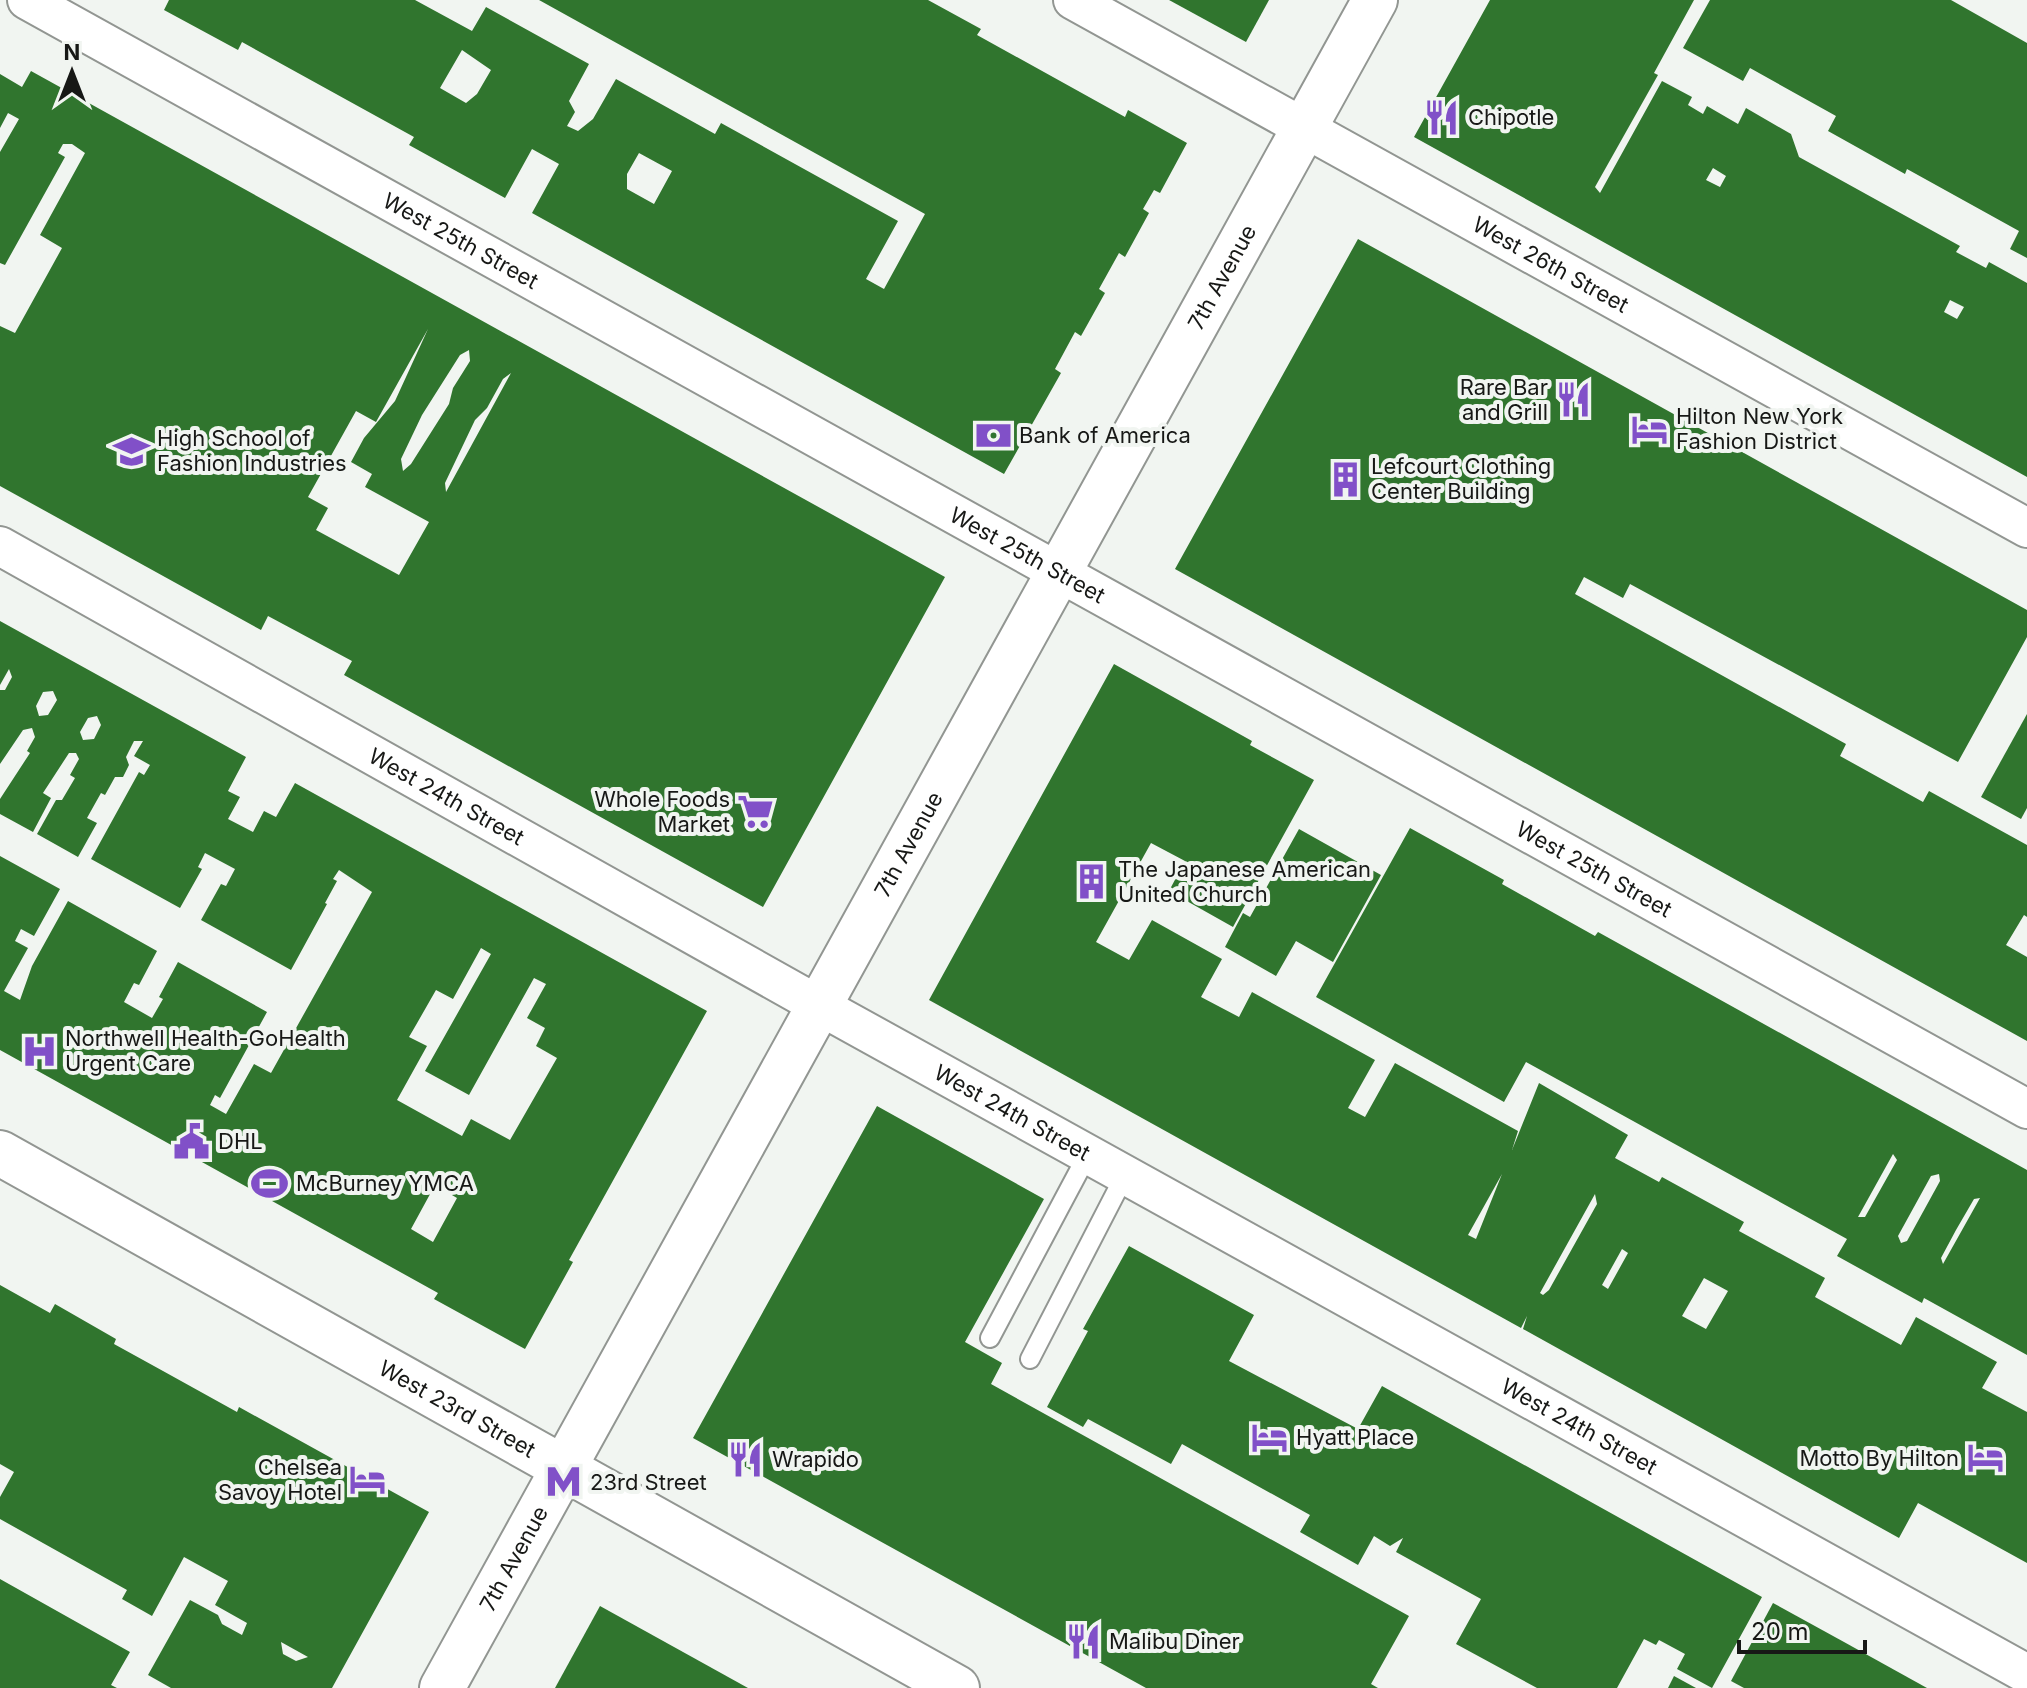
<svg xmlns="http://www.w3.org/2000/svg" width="2027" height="1688" viewBox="0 0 2027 1688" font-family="Inter,sans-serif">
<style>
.building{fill:#30752e;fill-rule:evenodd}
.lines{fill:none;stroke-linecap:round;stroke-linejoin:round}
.service-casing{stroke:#929692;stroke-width:22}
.minor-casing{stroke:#929692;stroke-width:42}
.secondary-casing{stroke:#929692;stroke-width:48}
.service{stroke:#fff;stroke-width:18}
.minor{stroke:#fff;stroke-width:38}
.secondary{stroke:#fff;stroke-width:44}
.labels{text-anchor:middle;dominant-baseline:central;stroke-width:8;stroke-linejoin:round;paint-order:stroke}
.poi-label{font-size:22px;fill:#171816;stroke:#f1f5f1;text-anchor:start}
.street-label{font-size:22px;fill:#171816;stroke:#f1f5f1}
</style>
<rect width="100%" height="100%" fill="#f1f5f1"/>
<g class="building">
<path d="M169,0h246l57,31 14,-24 103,57 -20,37 6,11 -8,14 11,5 15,-12 23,-40 99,55 6,-11 177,98 -32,58 18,10 41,-75 -386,-214h389l53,29 -4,6 148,82 3,-7 59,33 -27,50 -6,-3 -11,19 6,4 -24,44 -6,-4 -20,36 6,4 -24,43 -6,-4 -20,37 6,4 -57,101 -472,-261 27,-49 -27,-15 -27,49 -96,-53 5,-8 -172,-95 -4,8 -74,-40zM462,50l29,20 -14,24 -11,9 -26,-15zM639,153l33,18 -18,33 -27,-15v-15z"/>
<path d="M1169,0h100l-23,42z"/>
<path d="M1490,0h204l-40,73 4,2 -63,112 5,6 62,-112 30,16 -4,8 15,9 4,-8 31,18 8,-16 45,26 8,23 161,89 -4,6 30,16 3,-6 38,21v194l-613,-340zM1713,168l13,8 -6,11 -14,-7zM1950,300l14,7 -7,12 -13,-7z"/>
<path d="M1710,0h241l76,43v215l-17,-9 9,-18 -112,-62 -2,5 -77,-43 8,-15 -86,-48 -7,13 -60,-33z"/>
<path d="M31,71l914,506 -182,330 -419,-232 8,-14 -84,-45 -7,14 -261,-144v-160l15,7 47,-85 -22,-13 45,-82 -13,-9h-9l-5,9 7,4 -60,108 -5,-2v-111l19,-33 -11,-6 -8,15v-54l22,13zM428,329l-33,72 -31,37 -13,24 21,12 -7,13 64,35 -30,53 -83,-45 12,-22 -20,-11 48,-86 20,11zM469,350l1,11 -17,27 -4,16 -38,60 -8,7 -2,-12 21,-44 38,-60zM511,373l-65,119 -1,-9 30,-63 12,-12 16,-29z"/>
<path d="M1358,239l669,371v27l-69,125 -328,-178 -7,14 -39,-21 -9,17 271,150 -6,12 83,46 6,-11 98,54v72l-3,-2 -18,30 21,12v84l-852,-472z"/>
<path d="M0,621l246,136 -18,34 12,6 -12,22 25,13 11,-21 12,6 19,-34 412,228 -138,249 4,2 -48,87 -91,-50 4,-6 -438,-243v-194l60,33 -26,47 -13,-7 -6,12 13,7 -24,43 16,9 12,-34 36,-65 89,50 -18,34 -5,-2 -10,19 28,16 11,-19 -4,-2 19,-35 89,50 -47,86 -5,-3 -5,10 16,9 28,-50 17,9 101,-181 -33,-22 -6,9 4,2 -12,22 2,1 -36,66 -90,-50 20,-36 5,2 9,-17 -30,-16 -7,14 4,2 -22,39 -89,-49 48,-87 5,3 6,-10 -16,-9 9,-15h-9l-8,16 3,8 -6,12h-8l-10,18 -4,-2 -14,25 10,5 -19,34 -41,-23 19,-34h6l13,-22 -5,-3 9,-16 -3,-6h-7l-26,40 8,5 -18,34 -33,-18v-15l30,-46 -3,-2 8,-14 -3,-9 -9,2 -23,34v-74h5l7,-13 -3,-8 -9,16zM53,691l4,9 -9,15 -9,1 -3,-10 7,-14zM97,716l4,9 -7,14 -11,1 -3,-8 8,-14zM481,948l10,6 -66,117 44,24 65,-117 12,6 -19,34 18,10 -9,18 21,12 -47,82 -39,-21 -9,17 -65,-36 30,-54 -18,-9 7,-12 20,-35 17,9zM435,1185l22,13 -24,44 -22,-13z"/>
<path d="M1114,664l138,77 -2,4 64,35 -81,147 -64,-36 16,-30 -34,-18 -55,99 33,18 23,-40 70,39 -21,38 38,20 13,-25 123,68 -27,48 17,9 30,-54 123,68 -6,19 27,-67 89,52 -13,23 44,24 3,-5 82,45 -5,9 86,47 -10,19 86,48 15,-28 81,45 -15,26 45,24v151l-109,-60 -19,35 -376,-209 4,-13 -6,12 -592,-328zM1502,1174l-26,65 -8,-4zM1595,1194l2,10 -48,86 -6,5 -3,-2zM1622,1249l6,4 -20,36 -6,-4zM1704,1278l24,13 -22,38 -24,-13z"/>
<path d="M2027,714v94l-6,11 -40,-22z"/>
<path d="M1410,828l94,52 -2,4 93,52 3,-4 429,238v185l-103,-57 -2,5 -85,-47 10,-17 -321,-177 -22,40 -188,-105zM1893,1154l4,6 -32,57h-7zM1939,1174l1,7 -33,60 -6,2 -3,-7 33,-60zM1980,1198l-37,66 -2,-6 15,-28 18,-31z"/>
<path d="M1299,829l82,46 -48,87 -37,-21 -20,35 -51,-29 18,-34 7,4z"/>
<path d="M877,1106l167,93 -79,143 37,21 -11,21 418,232 -38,68 7,4h-232l-453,-250z"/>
<path d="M1129,1246l125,69 -25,46 129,68 24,-43 380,211 -50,91 -35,-19 8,-15 -26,-14 -3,5 -12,-6 -27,49h-80l-81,-44 25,-45 -85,-47 7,-14 -13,8 -16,-10 -16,29 -58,-33 10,-17 -128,-71 -11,20 -83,-45 -5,8 -36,-20 41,-76 -5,-2z"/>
<path d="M0,1285l50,28 5,-9 61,35 -2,5 49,27 74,41 2,-5 190,105 -97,176h-161l-23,-13 42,-75 28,15 4,9 20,11 5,-12 -32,-18 13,-24 -44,-24 -32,59 -30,-17 5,-9 -127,-71v-22l14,-25 -14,-8zM281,1642l27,15 -12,4 -13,-7z"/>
<path d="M0,1579l130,73 -19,33 6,3h-117z"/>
<path d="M1773,1603l71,39 83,46h-183l-13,-7z"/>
<path d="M600,1606l148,82h-193z"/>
<path d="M1674,1676l22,12h-28z"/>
</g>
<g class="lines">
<defs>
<g id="service">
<path d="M990,1338l98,-184"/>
<path d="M1030,1359l95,-184"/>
</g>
<g id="minor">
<path id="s1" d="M27,0l2000,1109"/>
<path id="s2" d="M1073,0l954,528"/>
<path id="s3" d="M0,546l820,460 1207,668"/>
</g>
<g id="secondary">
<path id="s4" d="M0,1153l957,535"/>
<path id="s5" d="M442,1688l933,-1688"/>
</g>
</defs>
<use href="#service" class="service-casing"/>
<use href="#minor" class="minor-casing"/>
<use href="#secondary" class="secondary-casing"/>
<use href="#service" class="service"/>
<use href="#minor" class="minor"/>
<use href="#secondary" class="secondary"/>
</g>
<defs>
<symbol id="restaurant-bare" viewBox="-9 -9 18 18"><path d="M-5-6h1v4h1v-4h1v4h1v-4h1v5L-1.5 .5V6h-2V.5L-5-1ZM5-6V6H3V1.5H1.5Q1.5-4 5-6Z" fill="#8150c8" stroke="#f1f5f1" stroke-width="2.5" paint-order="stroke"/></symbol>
<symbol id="hotel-bare" viewBox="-9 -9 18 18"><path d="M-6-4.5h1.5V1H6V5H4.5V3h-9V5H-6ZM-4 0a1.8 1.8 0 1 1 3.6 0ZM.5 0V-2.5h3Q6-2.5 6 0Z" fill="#8150c8" stroke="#f1f5f1" stroke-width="2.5" paint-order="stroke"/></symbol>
<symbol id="bank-bare" viewBox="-9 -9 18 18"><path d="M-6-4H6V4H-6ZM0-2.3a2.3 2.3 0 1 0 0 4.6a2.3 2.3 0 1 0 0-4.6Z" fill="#8150c8" stroke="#f1f5f1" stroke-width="2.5" paint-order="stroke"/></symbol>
<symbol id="school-bare" viewBox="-9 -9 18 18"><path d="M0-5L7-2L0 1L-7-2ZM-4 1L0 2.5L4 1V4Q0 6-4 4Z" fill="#8150c8" stroke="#f1f5f1" stroke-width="2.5" paint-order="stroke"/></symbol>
<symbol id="building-bare" viewBox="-9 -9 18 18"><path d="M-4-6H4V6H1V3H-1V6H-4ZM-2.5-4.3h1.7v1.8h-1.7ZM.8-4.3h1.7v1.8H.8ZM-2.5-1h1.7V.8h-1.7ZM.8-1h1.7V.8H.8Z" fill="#8150c8" stroke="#f1f5f1" stroke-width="2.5" paint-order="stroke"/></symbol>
<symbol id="supermarket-bare" viewBox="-9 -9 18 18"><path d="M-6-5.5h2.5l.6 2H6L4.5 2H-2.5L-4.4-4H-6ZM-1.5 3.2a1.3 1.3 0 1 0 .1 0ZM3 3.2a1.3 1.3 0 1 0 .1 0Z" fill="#8150c8" stroke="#f1f5f1" stroke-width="2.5" paint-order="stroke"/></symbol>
<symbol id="hospital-bare" viewBox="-9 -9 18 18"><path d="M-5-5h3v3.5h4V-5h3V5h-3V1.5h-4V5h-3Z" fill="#8150c8" stroke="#f1f5f1" stroke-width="2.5" paint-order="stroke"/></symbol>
<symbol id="civic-bare" viewBox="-9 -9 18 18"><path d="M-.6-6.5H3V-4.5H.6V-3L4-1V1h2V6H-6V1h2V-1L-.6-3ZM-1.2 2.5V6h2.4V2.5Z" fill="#8150c8" stroke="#f1f5f1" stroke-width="2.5" paint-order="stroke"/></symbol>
<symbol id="stadium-bare" viewBox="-9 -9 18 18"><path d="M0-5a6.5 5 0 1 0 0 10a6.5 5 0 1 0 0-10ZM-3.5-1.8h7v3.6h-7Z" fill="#8150c8" stroke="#f1f5f1" stroke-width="2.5" paint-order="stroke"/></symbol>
<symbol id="metro-bare" viewBox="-9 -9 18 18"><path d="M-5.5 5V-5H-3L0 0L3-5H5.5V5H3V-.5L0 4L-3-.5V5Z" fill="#8150c8" stroke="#f1f5f1" stroke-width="2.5" paint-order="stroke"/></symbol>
</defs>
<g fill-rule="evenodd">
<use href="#restaurant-bare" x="1416" y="92" width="51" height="51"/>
<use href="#restaurant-bare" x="1548" y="374" width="51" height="51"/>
<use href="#hotel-bare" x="1624" y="404" width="51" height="51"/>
<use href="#bank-bare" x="968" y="410" width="51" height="51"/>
<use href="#school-bare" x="106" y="426" width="51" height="51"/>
<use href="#building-bare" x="1320" y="454" width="51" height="51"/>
<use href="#supermarket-bare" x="730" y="786" width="51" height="51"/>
<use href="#building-bare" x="1066" y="856" width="51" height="51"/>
<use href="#hospital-bare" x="14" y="1026" width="51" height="51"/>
<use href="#civic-bare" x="166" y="1116" width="51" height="51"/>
<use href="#stadium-bare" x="244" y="1158" width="51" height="51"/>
<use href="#hotel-bare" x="1244" y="1412" width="51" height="51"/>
<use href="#hotel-bare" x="1960" y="1432" width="51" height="51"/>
<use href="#restaurant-bare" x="720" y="1434" width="51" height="51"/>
<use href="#hotel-bare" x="342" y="1454" width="51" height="51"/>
<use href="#metro-bare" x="538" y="1456" width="51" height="51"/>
<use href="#restaurant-bare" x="1058" y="1616" width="51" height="51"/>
</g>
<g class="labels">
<g class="poi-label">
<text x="1468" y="117">Chipotle</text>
<text x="1548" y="387" text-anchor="end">Rare Bar<tspan x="1548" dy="25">and Grill</tspan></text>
<text x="1676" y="416">Hilton New York<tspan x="1676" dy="25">Fashion District</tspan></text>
<text x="1019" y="435">Bank of America</text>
<text x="157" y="438">High School of<tspan x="157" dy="25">Fashion Industries</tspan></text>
<text x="1371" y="466">Lefcourt Clothing<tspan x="1371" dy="25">Center Building</tspan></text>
<text x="730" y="799" text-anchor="end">Whole Foods<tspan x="730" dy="25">Market</tspan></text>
<text x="1118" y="869">The Japanese American<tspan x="1118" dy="25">United Church</tspan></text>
<text x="65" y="1038">Northwell Health-GoHealth<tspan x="65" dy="25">Urgent Care</tspan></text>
<text x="218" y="1141">DHL</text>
<text x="296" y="1183">McBurney YMCA</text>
<text x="1296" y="1437">Hyatt Place</text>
<text x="1959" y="1458" text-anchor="end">Motto By Hilton</text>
<text x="772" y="1459">Wrapido</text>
<text x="342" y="1467" text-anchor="end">Chelsea<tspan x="342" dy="25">Savoy Hotel</tspan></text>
<text x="590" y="1482">23rd Street</text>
<text x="1109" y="1641">Malibu Diner</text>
</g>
<g class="street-label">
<text stroke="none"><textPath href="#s1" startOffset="496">West 25th Street</textPath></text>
<text stroke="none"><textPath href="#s2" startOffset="546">West 26th Street</textPath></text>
<text stroke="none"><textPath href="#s5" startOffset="1612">7th Avenue</textPath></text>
<text stroke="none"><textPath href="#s1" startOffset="1144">West 25th Street</textPath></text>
<text stroke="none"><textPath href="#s3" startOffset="512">West 24th Street</textPath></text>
<text stroke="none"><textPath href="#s5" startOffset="964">7th Avenue</textPath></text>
<text stroke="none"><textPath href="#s1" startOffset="1792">West 25th Street</textPath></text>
<text stroke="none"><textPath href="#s3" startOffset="1160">West 24th Street</textPath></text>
<text stroke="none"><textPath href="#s4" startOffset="524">West 23rd Street</textPath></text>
<text stroke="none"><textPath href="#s3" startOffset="1808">West 24th Street</textPath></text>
<text stroke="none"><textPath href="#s5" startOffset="148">7th Avenue</textPath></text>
</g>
</g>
<g transform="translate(72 72)" stroke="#f1f5f1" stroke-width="6" paint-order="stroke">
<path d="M0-6L14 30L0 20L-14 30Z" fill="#171816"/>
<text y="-12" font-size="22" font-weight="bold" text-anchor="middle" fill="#171816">N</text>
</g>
<path d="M1739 1640v12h126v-12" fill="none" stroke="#171816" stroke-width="4"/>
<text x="1751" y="1640" font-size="24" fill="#171816" stroke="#f1f5f1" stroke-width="6" paint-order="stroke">20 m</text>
</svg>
